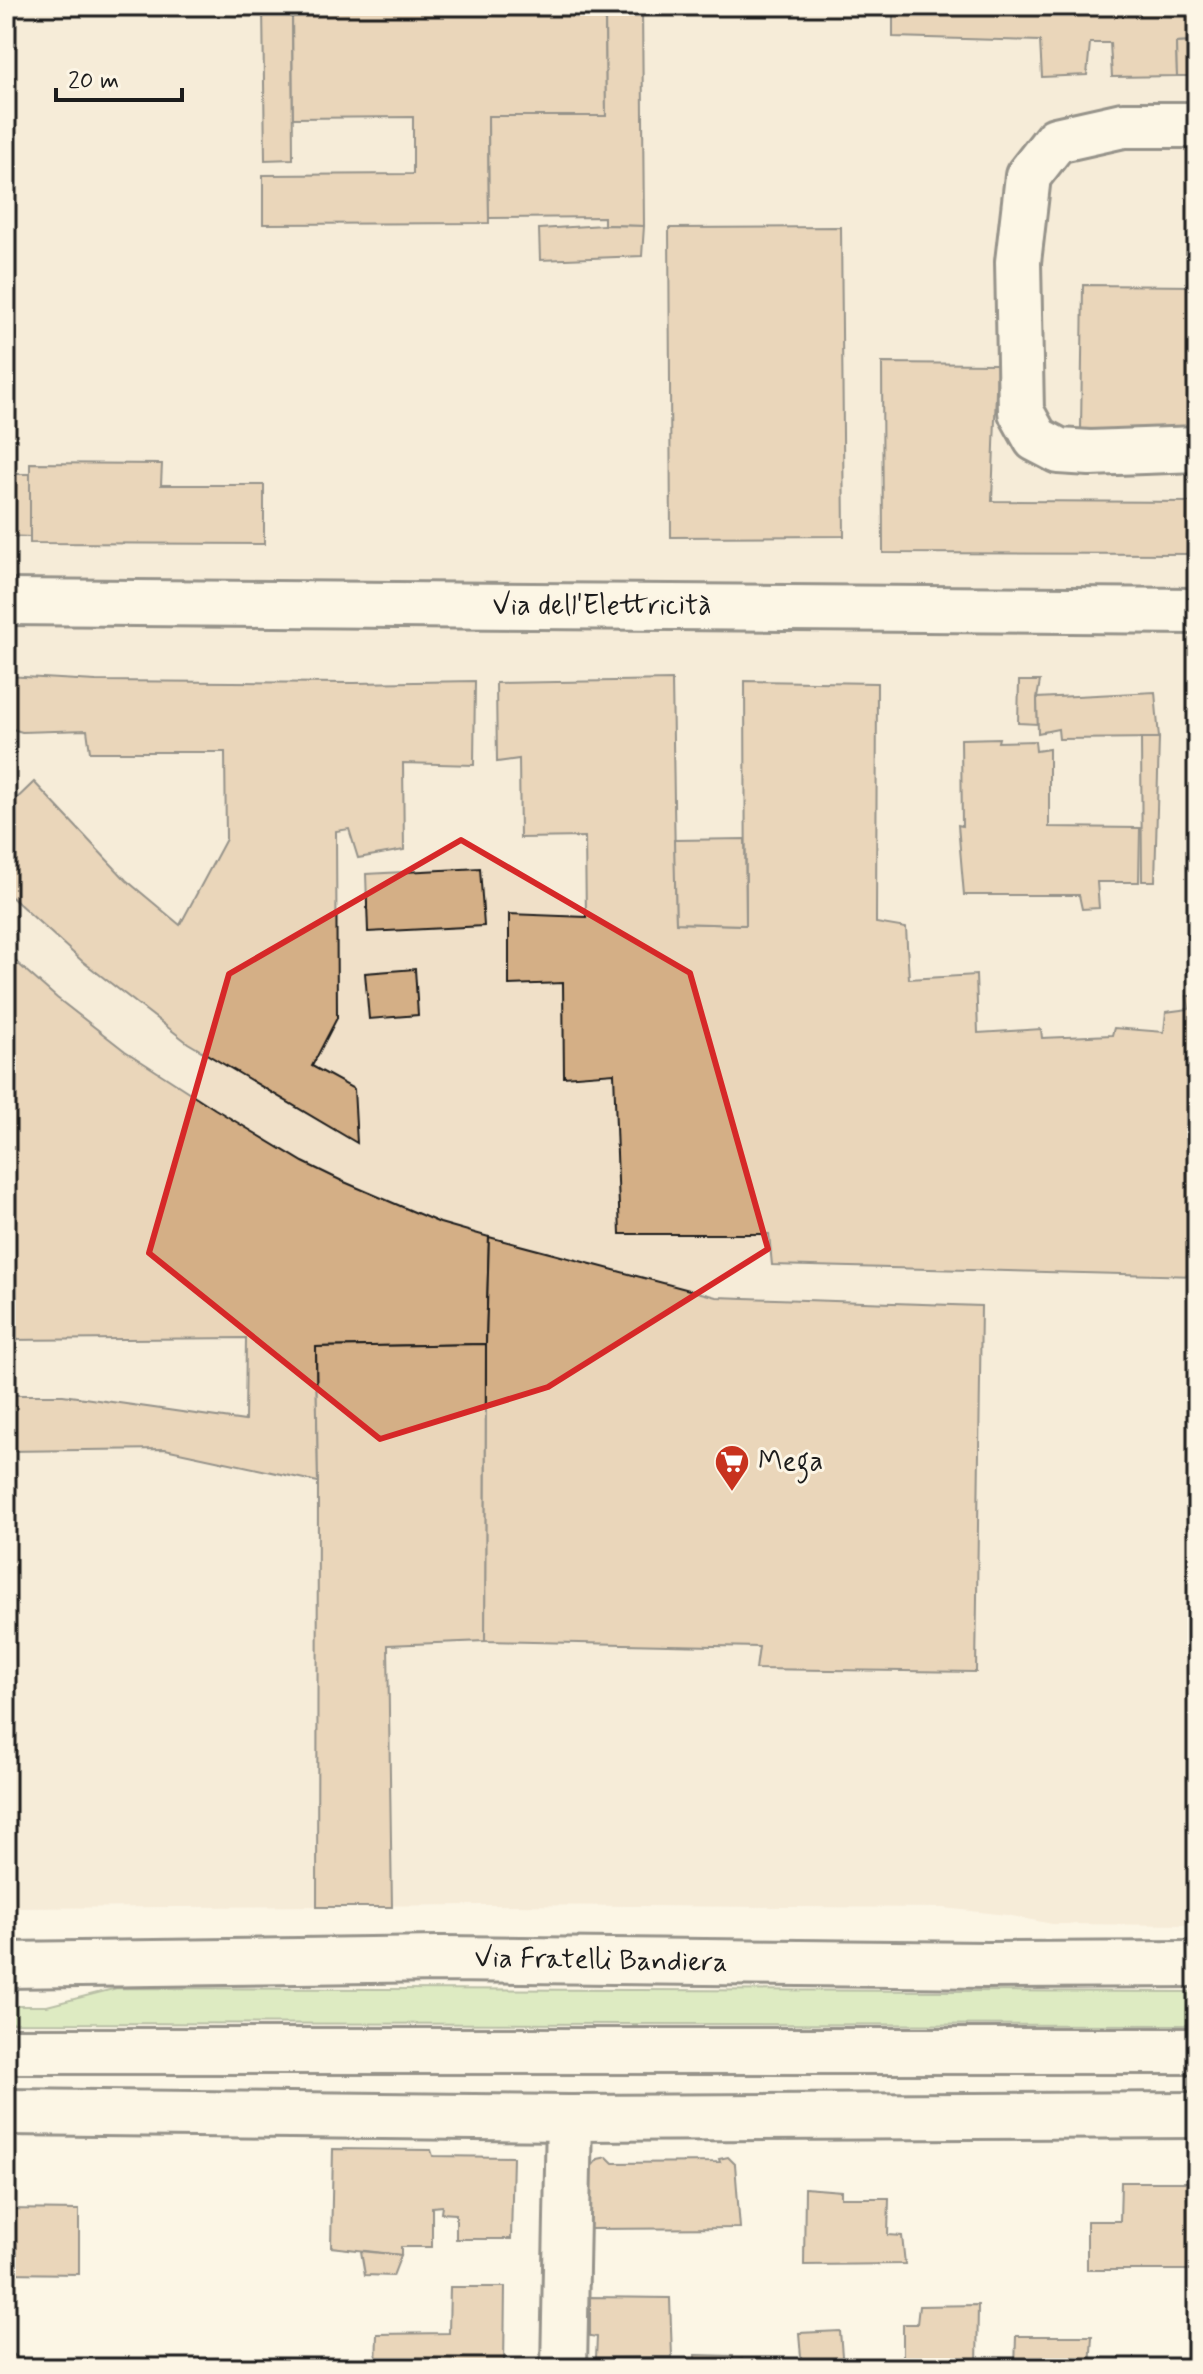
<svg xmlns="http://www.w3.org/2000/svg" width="1203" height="2374" viewBox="0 0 1203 2374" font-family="Mynerve,sans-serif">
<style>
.built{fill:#f0e0c8}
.green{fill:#bade98;stroke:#6b7d5a;stroke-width:2}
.building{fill:#d4af86;stroke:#1c1c1c;stroke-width:2}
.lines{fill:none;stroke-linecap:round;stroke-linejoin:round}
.minor-casing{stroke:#1c1c1c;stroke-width:50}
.major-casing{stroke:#1c1c1c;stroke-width:50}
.minor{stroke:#fcf5e5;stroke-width:44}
.major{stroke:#fcf5e5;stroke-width:44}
.marked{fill:none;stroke:#d62828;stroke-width:6;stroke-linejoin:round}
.labels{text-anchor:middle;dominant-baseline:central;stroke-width:6;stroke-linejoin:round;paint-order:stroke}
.street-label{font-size:28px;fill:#1c1c1c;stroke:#fcf5e5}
.poi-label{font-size:28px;fill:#1c1c1c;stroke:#fcf5e5;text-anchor:start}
</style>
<rect width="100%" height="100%" fill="#fcf5e5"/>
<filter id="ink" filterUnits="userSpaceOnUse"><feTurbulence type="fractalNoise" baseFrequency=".0125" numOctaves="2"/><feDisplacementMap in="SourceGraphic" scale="16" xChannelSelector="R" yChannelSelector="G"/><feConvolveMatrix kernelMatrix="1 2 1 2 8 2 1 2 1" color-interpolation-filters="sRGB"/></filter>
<g filter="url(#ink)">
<path class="built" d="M6,6h1191v1919l-145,-1 -45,-9 -63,-7 -456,-3 -482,3z"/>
<path class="green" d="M117,1988l1080,4v33l-1191,-2v-17h41z"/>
<g class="building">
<path d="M263,6h29l1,153 -28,1z"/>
<path d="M292,6h313l1,110h-118l1,107 -226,1v-49l150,-1v-57l-120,1z"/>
<path d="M605,6h37l2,220 -40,-1v-8l-115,1 -1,-102h118z"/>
<path d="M893,6h304v36l-21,1 1,33 -65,1 -2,-34h-20l-3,32 -45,2 -2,-36 -147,-4z"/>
<path d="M1197,42v34h-20l-1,-33z"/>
<path d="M604,225l40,1 -2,30 -102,4 -1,-31z"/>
<path d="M841,227l3,309 -173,1 -2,-309z"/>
<path d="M1083,285l114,1v144h-116z"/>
<path d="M882,363l115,1 -5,137 205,1v52l-314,-1z"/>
<path d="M30,463l132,1 -1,21h103v59l-234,-1z"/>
<path d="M6,474h24v63l-24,-1z"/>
<path d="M6,676l90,5 258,2 121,-2 -1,84 -71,-2 1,87 -46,8 -9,-29 -13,2 1,187 -25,48 42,23 3,54 -169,-100 -106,-82 -76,-69v-83l28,-27 92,98 54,45 46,-86 -1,-87h-135l-3,-22 -65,2 -16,-5z"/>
<path d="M672,680l4,243 70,2 -1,-244 132,2 -1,240 30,5 3,51 67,-4 2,58 63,-4 1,9 70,-3 2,-7 50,4 2,-20 23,-3 -2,-13h10v280l-425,-11 -3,-31h-149l-6,-161 -50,4 -1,-94 -54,2v-71l77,3 -1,-80 -65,1 -1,-79 -22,3 -1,-79z"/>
<path d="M1019,681h21l-3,17 1,26 -20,-1z"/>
<path d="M1155,692l4,46 -100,1 -1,-10 -20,4 -1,-35z"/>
<path d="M999,738l-1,4 37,-1 1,10 13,-2v78l91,1 -1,54h-42l2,26 -17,1 -3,-14h-115l-6,-70 4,1 -1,-87z"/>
<path d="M1141,738h18l-4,143h-13z"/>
<path d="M745,839l1,86 -70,-2 -2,-83z"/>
<path d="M480,868l4,58 -116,6 -2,-58z"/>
<path d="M6,953l51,45 68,53 90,58 88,53 39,19 98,42 49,14 -3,107 -170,3 2,135 -153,-33 -159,2v-56h57l182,26 1,-83 -240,2z"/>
<path d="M415,969l3,46 -49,4 -4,-46z"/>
<path d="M489,1237l227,60 265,9 -5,366 -220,-3 3,-22 -274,-6 1,-297z"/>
<path d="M486,1344l-1,297 -97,4 4,262h-75l1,-425 -2,-135z"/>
<path d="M333,2149l98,1 2,6 80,1 -2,82h-55v-25l-15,-1 1,-7 -10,1v40h-31v8l-70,-8z"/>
<path d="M607,2157l6,6 107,-1 -1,-3 9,-2 7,7 5,64 -150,1v-61l8,-9z"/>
<path d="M1121,2182h76v88h-110v-49h33z"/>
<path d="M805,2188l36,3v7h48l-1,37 14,1 3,28 -101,1z"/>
<path d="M6,2209l73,1v64l-73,-1z"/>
<path d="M361,2251l40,4 -8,21 -28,-1z"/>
<path d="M450,2287h55l-1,81h-128l1,-34 72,-1z"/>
<path d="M590,2297l80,1 2,59 -76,1 1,-21 -7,-1z"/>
<path d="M978,2305l-1,63h-58v-8l-16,2v-38h14l2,-18z"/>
<path d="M840,2331l3,37h-41l-3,-35z"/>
<path d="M1016,2336h76l-2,32h-75z"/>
<path d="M6,2348l23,20h-23z"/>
<path d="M695,2355l38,1v5l9,-2v9h-47z"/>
</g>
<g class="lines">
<defs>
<g id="minor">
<path d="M1197,125h-74l-67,15 -28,36 -10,86 3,150 15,27 23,12 31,2 107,-4"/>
<path d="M6,602l1191,9"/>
<path d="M6,2112l563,6 628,-3"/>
<path d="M564,2368l5,-250"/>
</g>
<g id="major">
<path d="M6,1965l435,-6 546,6 210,-1"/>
<path d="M6,2051h1191"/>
</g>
</defs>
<use href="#minor" class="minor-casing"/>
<use href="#major" class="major-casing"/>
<use href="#minor" class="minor"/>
<use href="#major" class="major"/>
</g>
</g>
<path d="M0 0H1203V2374H0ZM461,840l229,133 78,276 -220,138 -168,52 -231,-186 80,-279z" fill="#fcf5e5" fill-opacity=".55" fill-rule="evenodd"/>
<path class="marked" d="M461,840l229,133 78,276 -220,138 -168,52 -231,-186 80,-279z"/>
<defs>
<symbol id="supermarket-pin" viewBox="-11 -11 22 30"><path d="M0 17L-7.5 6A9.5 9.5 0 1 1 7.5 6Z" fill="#c8321e" stroke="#fcf5e5"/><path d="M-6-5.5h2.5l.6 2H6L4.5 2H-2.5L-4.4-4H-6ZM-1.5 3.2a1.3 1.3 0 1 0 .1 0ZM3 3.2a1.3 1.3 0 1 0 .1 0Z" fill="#fff"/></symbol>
</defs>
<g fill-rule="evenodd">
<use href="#supermarket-pin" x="712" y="1442" width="40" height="54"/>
</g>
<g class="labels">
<g class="street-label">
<text x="602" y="606">Via dell'Elettricità</text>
<text transform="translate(601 1961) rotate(1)">Via Fratelli Bandiera</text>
</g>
<g class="poi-label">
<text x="758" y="1462">Mega</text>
</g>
</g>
<rect width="1203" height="2374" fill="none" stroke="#fcf5e5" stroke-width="32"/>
<rect x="16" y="16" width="1171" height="2342" fill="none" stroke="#1c1c1c" stroke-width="3" filter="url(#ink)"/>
<path d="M56 88v12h126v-12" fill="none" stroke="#1c1c1c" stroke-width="4"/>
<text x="68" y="88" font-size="24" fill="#1c1c1c" stroke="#fcf5e5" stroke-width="6" paint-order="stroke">20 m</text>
</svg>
